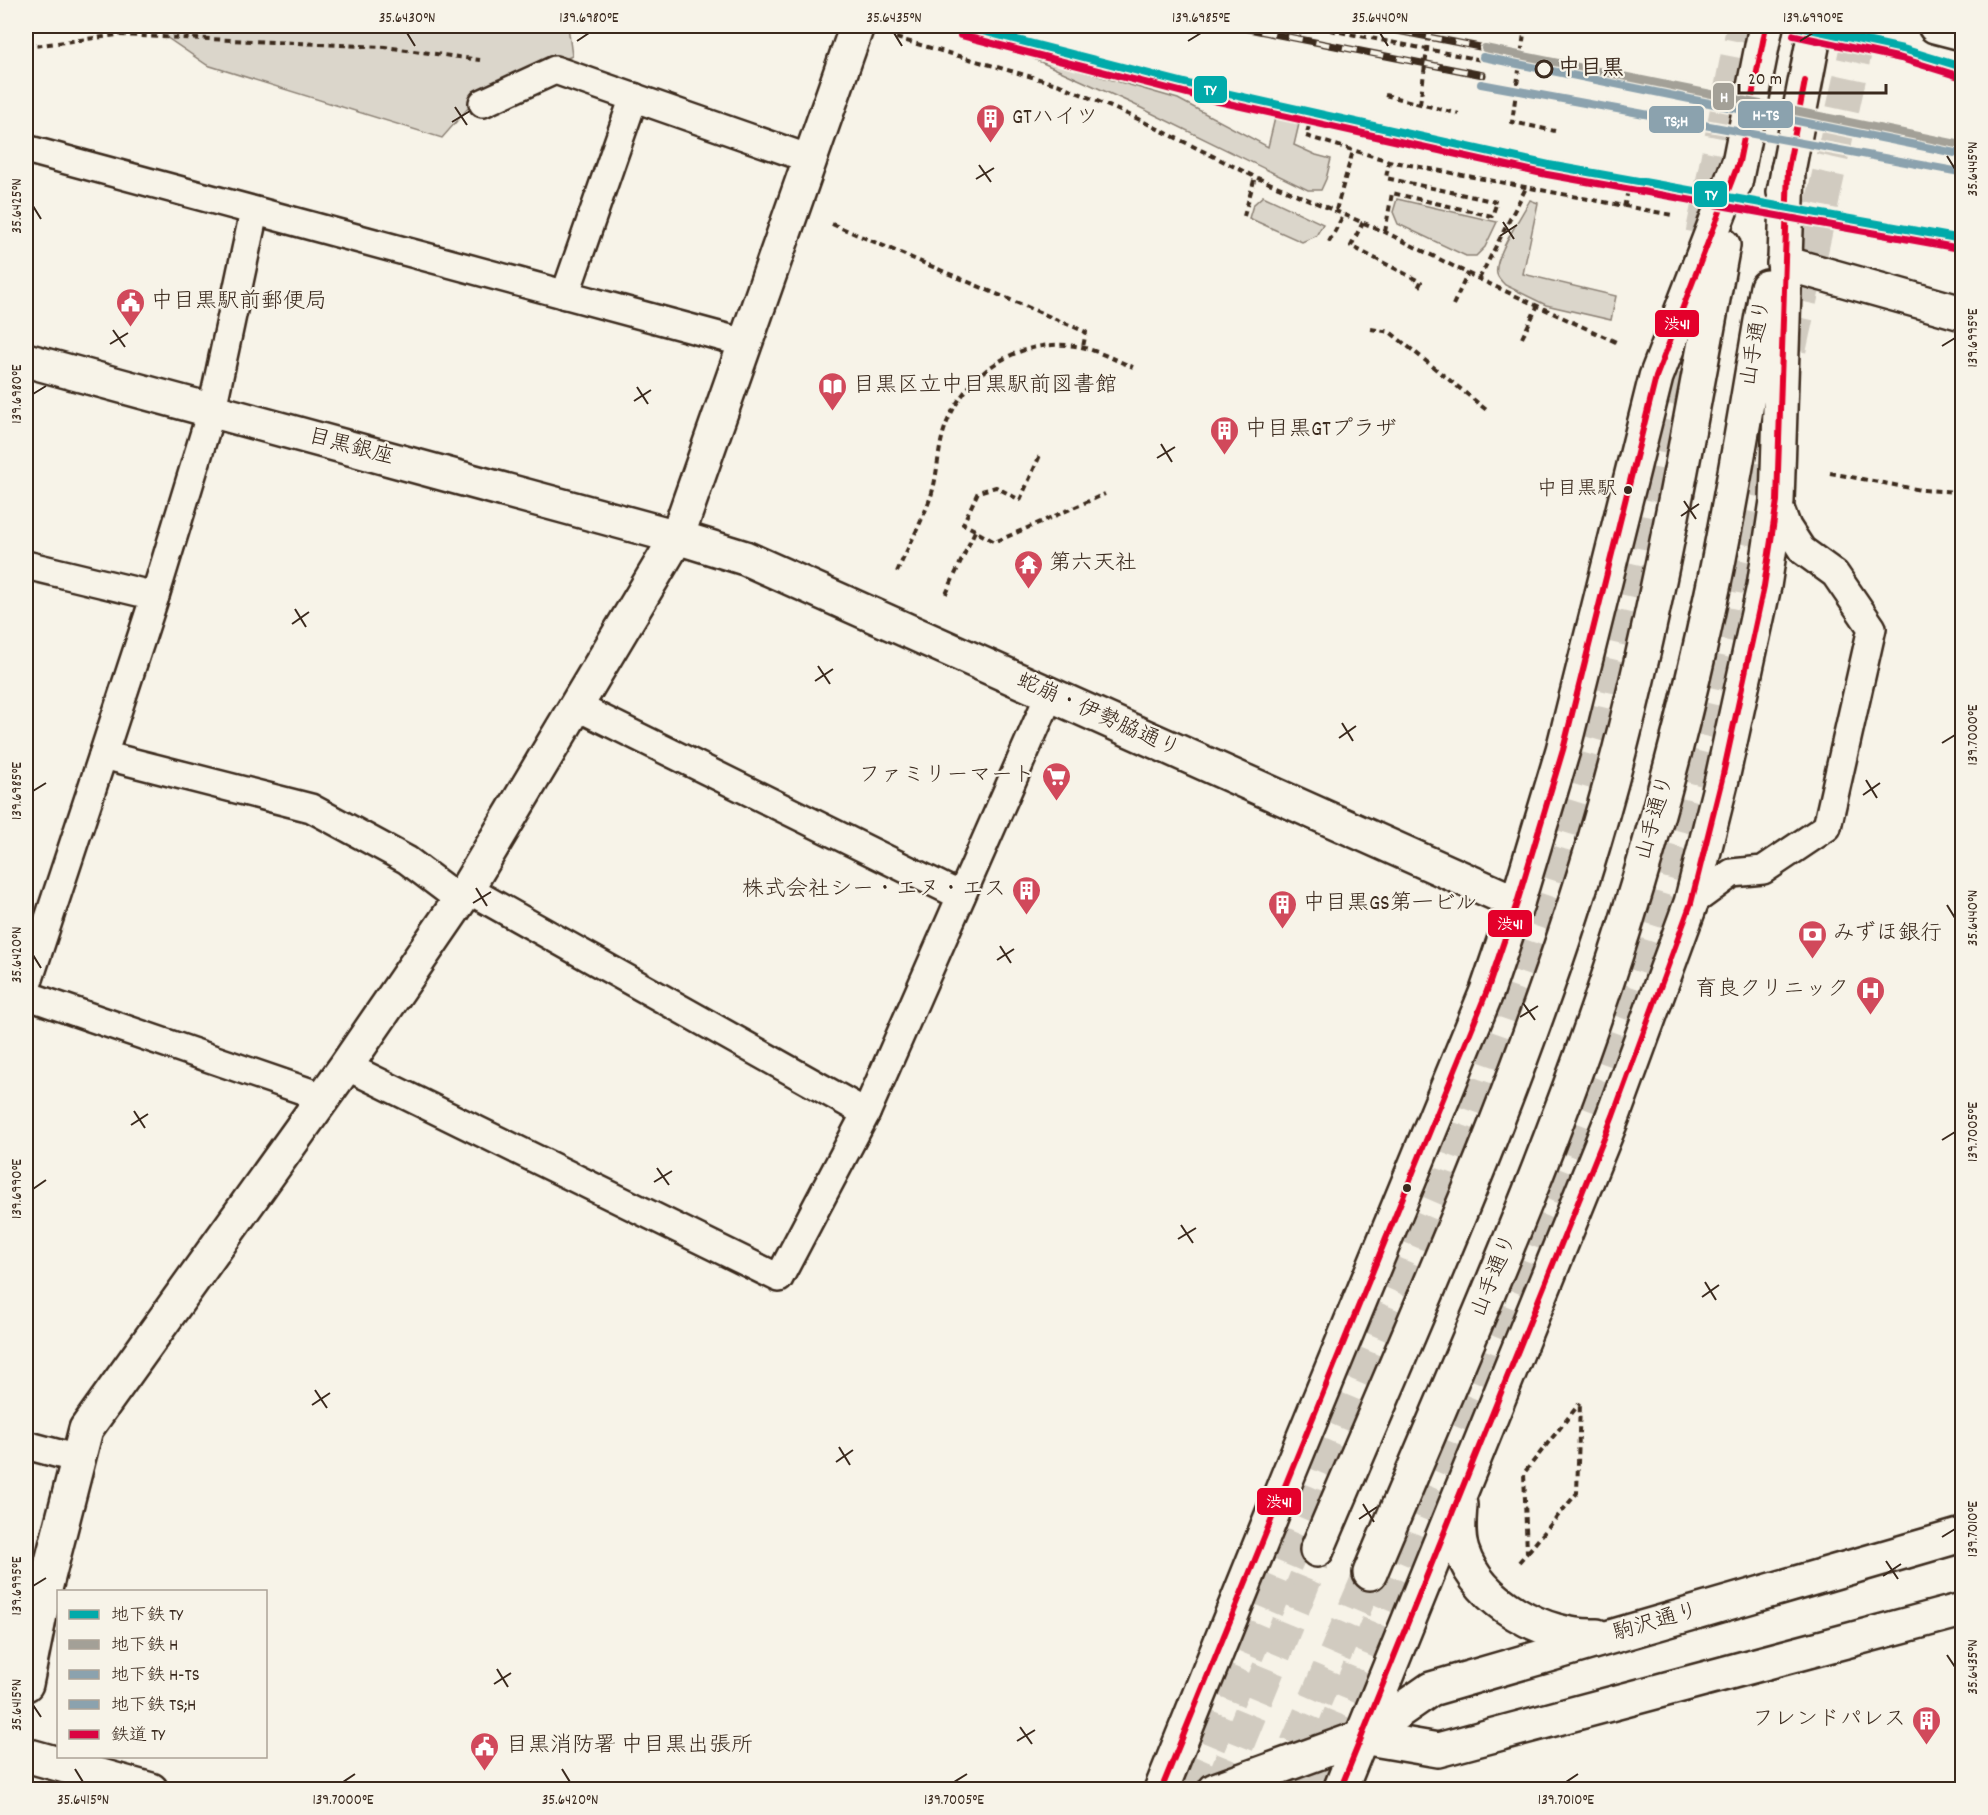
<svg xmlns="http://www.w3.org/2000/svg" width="1988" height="1815" viewBox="0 0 1988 1815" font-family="Dekko,'Klee One',sans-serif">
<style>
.green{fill:#dbd6cb;stroke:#8b8074;stroke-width:1.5}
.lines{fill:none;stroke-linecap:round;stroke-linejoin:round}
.primary-tunnel{stroke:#d1cbc0;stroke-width:33;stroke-dasharray:33 16;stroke-linecap:butt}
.highway-tunnel{stroke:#d1cbc0;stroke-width:33;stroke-dasharray:33 16;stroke-linecap:butt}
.lane-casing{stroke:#3b2a1e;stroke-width:32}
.street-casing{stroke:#3b2a1e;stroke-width:38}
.secondary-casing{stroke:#3b2a1e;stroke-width:38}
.primary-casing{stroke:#3b2a1e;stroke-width:38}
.path{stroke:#3b2a1e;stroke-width:4;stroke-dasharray:6 4.5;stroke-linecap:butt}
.lane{stroke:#f7f3e8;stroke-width:27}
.street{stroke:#f7f3e8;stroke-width:33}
.secondary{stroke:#f7f3e8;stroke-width:33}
.primary{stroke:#f7f3e8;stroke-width:33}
.rail-casing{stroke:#3b2a1e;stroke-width:7}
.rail{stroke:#f7f3e8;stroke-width:4.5;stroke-dasharray:14;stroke-linecap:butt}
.bus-1-casing{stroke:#f7f3e8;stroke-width:10}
.bus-1{stroke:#e4002b;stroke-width:6}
.rail-1-casing{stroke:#f7f3e8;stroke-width:12}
.rail-1{stroke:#da0442;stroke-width:8}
.metro-1-casing{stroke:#f7f3e8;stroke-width:12}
.metro-2-casing{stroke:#f7f3e8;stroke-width:12}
.metro-3-casing{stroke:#f7f3e8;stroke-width:12}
.metro-4-casing{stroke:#f7f3e8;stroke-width:12}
.metro-1{stroke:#01aaaa;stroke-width:8}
.metro-2{stroke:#a3a097;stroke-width:8}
.metro-3{stroke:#8ba2ae;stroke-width:8}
.metro-4{stroke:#8ba2ae;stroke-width:8}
.ticks{fill:none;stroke:#3b2a1e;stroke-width:2}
.stop-dot{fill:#f7f3e8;stroke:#3b2a1e;stroke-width:3}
.bus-dot{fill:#3b2a1e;stroke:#f7f3e8;stroke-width:2}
.labels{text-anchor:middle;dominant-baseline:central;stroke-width:4.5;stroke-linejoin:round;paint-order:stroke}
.bus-label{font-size:20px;fill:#3b2a1e;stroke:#f7f3e8;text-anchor:end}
.stop-label{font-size:22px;font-weight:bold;fill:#3b2a1e;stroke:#f7f3e8;text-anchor:start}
.poi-label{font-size:22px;fill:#3b2a1e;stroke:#f7f3e8;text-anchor:start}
.street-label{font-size:22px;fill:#3b2a1e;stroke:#f7f3e8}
.line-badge{stroke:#f7f3e8;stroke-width:2}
.badge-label{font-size:16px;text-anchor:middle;font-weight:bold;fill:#fff}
.neatline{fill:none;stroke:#3b2a1e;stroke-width:2}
.ticks-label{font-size:15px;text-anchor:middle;fill:#3b2a1e}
</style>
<rect width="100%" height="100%" fill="#f7f3e8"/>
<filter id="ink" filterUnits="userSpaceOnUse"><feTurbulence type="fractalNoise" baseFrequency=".0167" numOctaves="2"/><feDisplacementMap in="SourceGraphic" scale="12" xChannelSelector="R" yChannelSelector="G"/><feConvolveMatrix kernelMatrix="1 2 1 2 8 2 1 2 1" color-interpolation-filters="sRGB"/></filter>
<g filter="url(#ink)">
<g class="green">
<path d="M150,26h418l4,30 -95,42 -35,40 -235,-73z"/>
<path d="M1023,54l155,45 90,48 7,-29 24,6 -5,21 22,10 15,4 -5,20 -5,11h-13l-175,-86z"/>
<path d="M1263,196l60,28 -7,12 -14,6 -53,-24 4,-13z"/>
<path d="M1397,199l100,23 -12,25 -9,9h-10l-68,-32 -5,-12z"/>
<path d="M1530,200l8,3 -15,71 93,22 -5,24 -65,-15 -41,-20c-3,-3 -7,-7 -8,-11 -4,-16 25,-59 33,-74z"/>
</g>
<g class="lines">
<g class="primary-tunnel">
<path d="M1219,1790l98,-240"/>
<path d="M1277,1790l93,-217"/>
</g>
<g class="highway-tunnel">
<path d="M1702,234l41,-208"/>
<path d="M1790,349l71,-323"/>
<path d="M1190,1790l258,-609 100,-288 28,-92 26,-93 36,-153 44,-220"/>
<path d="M1309,1790c59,-145 119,-289 179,-433 57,-137 114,-275 160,-416 54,-164 86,-335 123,-504"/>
</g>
<defs>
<g id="lane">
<path d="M483,103l72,-33 255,89"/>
<path d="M26,149l719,194"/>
<path d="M254,212l-42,197 -57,187 -52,159 208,53 96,52 53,40"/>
<path d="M565,295l69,-198"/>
<path d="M26,565l129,31"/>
<path d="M576,706l385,190"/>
<path d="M467,889l399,224"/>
<path d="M1691,903l41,-30 31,-3 64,-43 45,-199 -37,-54 -33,-24 -15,-23 -10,-26"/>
<path d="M26,988l77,-233"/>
<path d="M26,995l297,102"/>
<path d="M346,1066l433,212 87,-165 184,-419"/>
<path d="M26,1445l52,14"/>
</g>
<g id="street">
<path d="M1935,26l27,7"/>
<path d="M1784,263l178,50"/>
<path d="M26,360l651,177"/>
<path d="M26,1684l19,-95 41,-160 260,-363 114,-166 217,-363 180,-511"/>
</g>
<g id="secondary">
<path d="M677,537l68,21 772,345"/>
<path d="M26,1755l125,35"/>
<path d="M1215,1790l147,-53"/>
</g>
<g id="primary">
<path d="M1735,183l31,-157"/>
<path d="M1784,192l32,-166"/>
<path d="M1460,1505c-1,15 -3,31 2,46 17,52 83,87 135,85"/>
<path d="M1317,1550c102,-241 212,-480 284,-732 54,-188 86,-381 122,-573"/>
<path d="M1370,1573c89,-212 185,-424 254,-644 35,-112 65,-226 89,-341 21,-100 36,-201 54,-301"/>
<path d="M1362,1737l69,-48 531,-154"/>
<path d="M1362,1737l76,13 524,-140"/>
<path d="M1161,1790l128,-317 198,-482 30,-88 46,-153 93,-373 83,-215"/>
<path d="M1340,1790l273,-674 78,-213 31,-124 42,-193 13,-85 11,-332"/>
</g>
</defs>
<use href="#lane" class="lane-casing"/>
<use href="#street" class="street-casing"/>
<use href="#secondary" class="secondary-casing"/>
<use href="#primary" class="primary-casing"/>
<g class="path">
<path d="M1525,26l-13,96 43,9"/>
<path d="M1330,30l268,53 90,15"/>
<path d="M896,38l164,47 74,32 121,60 130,55 94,47 139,64"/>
<path d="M26,47l92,-12 267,12 95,13"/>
<path d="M1385,95l74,19"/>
<path d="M1420,104l10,-78"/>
<path d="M1309,126l-3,10 83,25 283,54"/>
<path d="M1624,207l4,-16"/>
<path d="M1336,210l17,-59"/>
<path d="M1244,216l11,-39"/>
<path d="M1363,222l-12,24 70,36 -3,6"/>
<path d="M832,224l254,108 -3,15"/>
<path d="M1385,232l7,-39 100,23 5,-14 -111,-24 3,-17"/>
<path d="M1329,242l15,-28"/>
<path d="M1479,279l47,-91"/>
<path d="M1453,305l15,-32"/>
<path d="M1371,329l19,3 99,80"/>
<path d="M1522,338l15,-31"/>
<path d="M1830,473l91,17 41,2"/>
<path d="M975,530l-12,-6 15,-32 18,-5 24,13 21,-47"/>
<path d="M897,572c11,-25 25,-50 34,-76 8,-24 6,-52 17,-76 23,-52 76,-84 133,-73 15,3 36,14 52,20"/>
<path d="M946,594l29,-63 20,11 110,-48"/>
<path d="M1528,1552l49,-59 3,-90"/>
<path d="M1519,1562l8,-9 -3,-80 56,-70"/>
</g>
<use href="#lane" class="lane"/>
<use href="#street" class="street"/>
<use href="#secondary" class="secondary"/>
<use href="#primary" class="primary"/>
<defs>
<g id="rail">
<path d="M1233,26l250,49"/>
<path d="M1372,26l113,22"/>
</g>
</defs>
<use href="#rail" class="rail-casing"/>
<use href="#rail" class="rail"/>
<defs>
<g id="bus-1">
<path d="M1161,1790l326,-799 30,-88 46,-153 93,-373 83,-215 27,-136"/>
<path d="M1340,1790l273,-674 78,-213 31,-124 42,-193 13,-85 11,-332 17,-88"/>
</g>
</defs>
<use href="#bus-1" class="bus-1-casing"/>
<use href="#bus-1" class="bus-1"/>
<defs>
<g id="rail-1">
<path d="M961,35l253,65 333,74 413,74"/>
<path d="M1794,35l107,23 58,18"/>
</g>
</defs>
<use href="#rail-1" class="rail-1-casing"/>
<use href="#rail-1" class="rail-1"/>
<defs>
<g id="metro-1">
<path d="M963,26l253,65 333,74 413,74"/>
<path d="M1796,26l107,23 59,18"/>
</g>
<path id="metro-2" d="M1485,48l477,97"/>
<path id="metro-3" d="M1483,57l477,97"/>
<path id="metro-4" d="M1481,84l479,88"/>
</defs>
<use href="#metro-1" class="metro-1-casing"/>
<use href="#metro-2" class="metro-2-casing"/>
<use href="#metro-3" class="metro-3-casing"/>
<use href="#metro-4" class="metro-4-casing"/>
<use href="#metro-1" class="metro-1"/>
<use href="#metro-2" class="metro-2"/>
<use href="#metro-3" class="metro-3"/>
<use href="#metro-4" class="metro-4"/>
</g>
</g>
<path class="ticks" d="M407,33l8,13M894,33l8,13M1380,33l8,13M577,41l12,-8M1188,41l13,-8M1800,41l13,-8M455,107l12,18M452,122l18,-11M1947,156l8,13M979,165l12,17M976,179l18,-11M33,206l8,13M1503,222l11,17M1500,236l17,-11M113,330l12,17M110,344l18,-11M1942,346l13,-8M637,387l11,17M33,394l13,-8M634,401l17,-11M1161,444l11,18M1157,458l18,-11M1684,501l12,18M1681,516l18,-12M295,609l11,18M292,624l17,-12M818,666l12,18M815,681l18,-12M1342,723l11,18M1339,738l17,-12M1942,743l13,-8M1866,780l11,18M33,791l13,-8M1863,795l17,-12M476,888l11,18M473,903l18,-11M1947,905l8,13M1000,946l11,17M33,955l8,13M997,960l17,-11M1523,1003l12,17M1520,1017l18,-11M134,1111l11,17M131,1125l17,-11M1942,1140l13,-8M657,1168l12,17M654,1182l18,-11M33,1189l13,-9M1181,1225l12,18M1178,1239l18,-11M1705,1282l11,18M1702,1297l17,-12M315,1390l12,18M312,1405l18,-12M839,1447l11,18M836,1462l17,-12M1363,1504l11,18M1359,1519l18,-12M1942,1537l13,-8M1886,1561l12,18M1883,1576l18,-12M33,1586l13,-8M1947,1655l8,12M497,1669l11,18M494,1684l17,-11M33,1705l8,12M1020,1727l12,17M1017,1741l18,-11M75,1769l8,13M562,1769l8,13M343,1782l12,-8M954,1782l13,-8M1566,1782l12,-8"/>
<defs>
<symbol id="building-pin" viewBox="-11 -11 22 30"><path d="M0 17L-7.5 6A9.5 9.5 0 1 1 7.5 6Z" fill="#d1495b" stroke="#f7f3e8"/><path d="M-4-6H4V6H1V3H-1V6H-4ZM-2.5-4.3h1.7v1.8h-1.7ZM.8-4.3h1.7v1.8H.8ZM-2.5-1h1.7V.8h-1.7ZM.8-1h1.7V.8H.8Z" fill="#fff"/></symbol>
<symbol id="civic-pin" viewBox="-11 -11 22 30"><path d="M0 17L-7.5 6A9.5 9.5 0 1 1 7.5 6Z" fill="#d1495b" stroke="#f7f3e8"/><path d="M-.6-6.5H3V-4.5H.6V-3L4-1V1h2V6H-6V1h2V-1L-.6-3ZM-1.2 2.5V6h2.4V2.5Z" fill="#fff"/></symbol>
<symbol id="library-pin" viewBox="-11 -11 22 30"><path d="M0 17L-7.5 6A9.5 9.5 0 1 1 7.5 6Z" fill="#d1495b" stroke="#f7f3e8"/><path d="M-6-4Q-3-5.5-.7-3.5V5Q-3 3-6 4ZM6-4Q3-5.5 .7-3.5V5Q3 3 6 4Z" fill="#fff"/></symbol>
<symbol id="temple-pin" viewBox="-11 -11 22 30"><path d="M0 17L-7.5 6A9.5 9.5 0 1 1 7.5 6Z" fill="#d1495b" stroke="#f7f3e8"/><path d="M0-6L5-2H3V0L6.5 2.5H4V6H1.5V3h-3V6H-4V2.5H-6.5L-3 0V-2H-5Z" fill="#fff"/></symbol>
<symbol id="supermarket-pin" viewBox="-11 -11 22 30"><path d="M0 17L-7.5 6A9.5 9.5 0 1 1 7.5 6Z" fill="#d1495b" stroke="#f7f3e8"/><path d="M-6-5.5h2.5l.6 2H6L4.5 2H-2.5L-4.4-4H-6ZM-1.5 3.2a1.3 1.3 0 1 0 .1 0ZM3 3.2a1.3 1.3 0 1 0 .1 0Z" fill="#fff"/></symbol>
<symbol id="bank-pin" viewBox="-11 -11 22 30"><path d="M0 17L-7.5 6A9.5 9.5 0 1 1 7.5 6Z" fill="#d1495b" stroke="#f7f3e8"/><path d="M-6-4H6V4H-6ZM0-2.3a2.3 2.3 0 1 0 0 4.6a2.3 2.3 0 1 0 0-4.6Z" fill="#fff"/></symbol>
<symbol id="hospital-pin" viewBox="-11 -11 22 30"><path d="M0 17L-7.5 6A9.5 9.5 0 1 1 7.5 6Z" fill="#d1495b" stroke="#f7f3e8"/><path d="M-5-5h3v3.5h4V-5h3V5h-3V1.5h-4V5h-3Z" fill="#fff"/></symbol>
</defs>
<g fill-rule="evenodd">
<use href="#building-pin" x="974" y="102" width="33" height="45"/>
<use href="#civic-pin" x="114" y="286" width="33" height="45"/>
<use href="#library-pin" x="816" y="370" width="33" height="45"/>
<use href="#building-pin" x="1208" y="414" width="33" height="45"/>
<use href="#temple-pin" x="1012" y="548" width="33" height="45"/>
<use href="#supermarket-pin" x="1040" y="760" width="33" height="45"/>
<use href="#building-pin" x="1010" y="874" width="33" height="45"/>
<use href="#building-pin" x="1266" y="888" width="33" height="45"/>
<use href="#bank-pin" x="1796" y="918" width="33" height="45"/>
<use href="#hospital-pin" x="1854" y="974" width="33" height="45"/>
<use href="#building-pin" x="1910" y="1704" width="33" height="45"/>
<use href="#civic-pin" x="468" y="1730" width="33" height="45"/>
</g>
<circle class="stop-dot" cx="1544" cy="69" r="8"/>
<g class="bus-dot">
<circle cx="1628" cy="490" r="5"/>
<circle cx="1407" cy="1188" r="5"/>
</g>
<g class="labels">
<g class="bus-label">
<text x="1617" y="490">中目黒駅</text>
</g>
<g class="stop-label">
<text x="1558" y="69">中目黒</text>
</g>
<g class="poi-label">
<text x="1012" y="118">GTハイツ</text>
<text x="151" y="302">中目黒駅前郵便局</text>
<text x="853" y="386">目黒区立中目黒駅前図書館</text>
<text x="1245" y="430">中目黒GTプラザ</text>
<text x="1049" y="564">第六天社</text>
<text x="1035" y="776" text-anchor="end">ファミリーマート</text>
<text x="1006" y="890" text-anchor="end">株式会社シー・エヌ・エス</text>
<text x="1303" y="904">中目黒GS第一ビル</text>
<text x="1833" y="934">みずほ銀行</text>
<text x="1849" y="990" text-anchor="end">育良クリニック</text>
<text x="1906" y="1720" text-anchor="end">フレンドパレス</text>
<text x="506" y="1746">目黒消防署 中目黒出張所</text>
</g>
<g class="street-label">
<text transform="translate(1757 343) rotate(-80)">山手通り</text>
<text transform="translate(351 448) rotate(15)">目黒銀座</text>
<text transform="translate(1098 716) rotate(24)">蛇崩・伊勢脇通り</text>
<text transform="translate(1656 818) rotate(-74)">山手通り</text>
<text transform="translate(1495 1276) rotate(-68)">山手通り</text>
<text transform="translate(1656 1623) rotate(-16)">駒沢通り</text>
</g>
</g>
<g class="line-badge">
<rect x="1193" y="75" width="35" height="29" rx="6" fill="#01aaaa"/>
<rect x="1712" y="82" width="23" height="29" rx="6" fill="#a3a097"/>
<rect x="1737" y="100" width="57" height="29" rx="6" fill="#8ba2ae"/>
<rect x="1648" y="105" width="57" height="29" rx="6" fill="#8ba2ae"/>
<rect x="1693" y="180" width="35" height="28" rx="6" fill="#01aaaa"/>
<rect x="1654" y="309" width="46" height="29" rx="6" fill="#e4002b"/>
<rect x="1487" y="909" width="46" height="29" rx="6" fill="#e4002b"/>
<rect x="1256" y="1487" width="46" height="29" rx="6" fill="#e4002b"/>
</g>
<g class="badge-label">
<text x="1210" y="95">TY</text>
<text x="1724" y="102">H</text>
<text x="1766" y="120">H-TS</text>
<text x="1676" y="126">TS;H</text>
<text x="1711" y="200">TY</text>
<text x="1677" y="329">渋41</text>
<text x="1510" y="929">渋41</text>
<text x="1279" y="1507">渋41</text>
</g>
<rect width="1988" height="1815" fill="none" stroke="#f7f3e8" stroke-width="66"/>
<rect x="57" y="1590" width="210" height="168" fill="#f7f3e8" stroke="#aca397" stroke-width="1.5"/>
<rect x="69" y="1610" width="30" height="9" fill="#01aaaa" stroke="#aca397" stroke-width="1.5"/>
<text x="111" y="1620" font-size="18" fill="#3b2a1e">地下鉄 TY</text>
<rect x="69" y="1640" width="30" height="9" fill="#a3a097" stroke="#aca397" stroke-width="1.5"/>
<text x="111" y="1650" font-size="18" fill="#3b2a1e">地下鉄 H</text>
<rect x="69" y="1670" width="30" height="9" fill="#8ba2ae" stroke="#aca397" stroke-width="1.5"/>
<text x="111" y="1680" font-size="18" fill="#3b2a1e">地下鉄 H-TS</text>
<rect x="69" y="1700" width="30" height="9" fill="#8ba2ae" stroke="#aca397" stroke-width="1.5"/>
<text x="111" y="1710" font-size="18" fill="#3b2a1e">地下鉄 TS;H</text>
<rect x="69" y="1730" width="30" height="9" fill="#da0442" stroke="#aca397" stroke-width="1.5"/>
<text x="111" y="1740" font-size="18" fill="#3b2a1e">鉄道 TY</text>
<path d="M1739 84v9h147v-9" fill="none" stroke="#3b2a1e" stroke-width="3"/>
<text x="1748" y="84" font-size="18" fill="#3b2a1e" stroke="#f7f3e8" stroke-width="4.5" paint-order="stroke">20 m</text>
<rect x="33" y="33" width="1922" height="1749" class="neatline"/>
<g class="ticks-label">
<text x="407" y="22">35.6430°N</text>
<text x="589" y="22">139.6980°E</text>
<text x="894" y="22">35.6435°N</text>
<text x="1201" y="22">139.6985°E</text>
<text x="1380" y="22">35.6440°N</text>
<text x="1813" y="22">139.6990°E</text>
<text transform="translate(1972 169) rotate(-90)" y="5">35.6445°N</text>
<text transform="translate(16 206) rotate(-90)" y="5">35.6425°N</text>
<text transform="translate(1972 338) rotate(-90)" y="5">139.6995°E</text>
<text transform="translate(16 394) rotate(-90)" y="5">139.6980°E</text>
<text transform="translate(1972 735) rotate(-90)" y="5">139.7000°E</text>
<text transform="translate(16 791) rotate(-90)" y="5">139.6985°E</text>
<text transform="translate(1972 918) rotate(-90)" y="5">35.6440°N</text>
<text transform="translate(16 955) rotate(-90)" y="5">35.6420°N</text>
<text transform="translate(1972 1132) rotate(-90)" y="5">139.7005°E</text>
<text transform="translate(16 1189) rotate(-90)" y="5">139.6990°E</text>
<text transform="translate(1972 1529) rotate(-90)" y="5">139.7010°E</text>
<text transform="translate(16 1586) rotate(-90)" y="5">139.6995°E</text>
<text transform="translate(1972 1667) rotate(-90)" y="5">35.6435°N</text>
<text transform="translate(16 1705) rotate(-90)" y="5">35.6415°N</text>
<text x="83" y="1804">35.6415°N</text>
<text x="343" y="1804">139.7000°E</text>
<text x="570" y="1804">35.6420°N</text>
<text x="954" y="1804">139.7005°E</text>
<text x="1566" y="1804">139.7010°E</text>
</g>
</svg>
